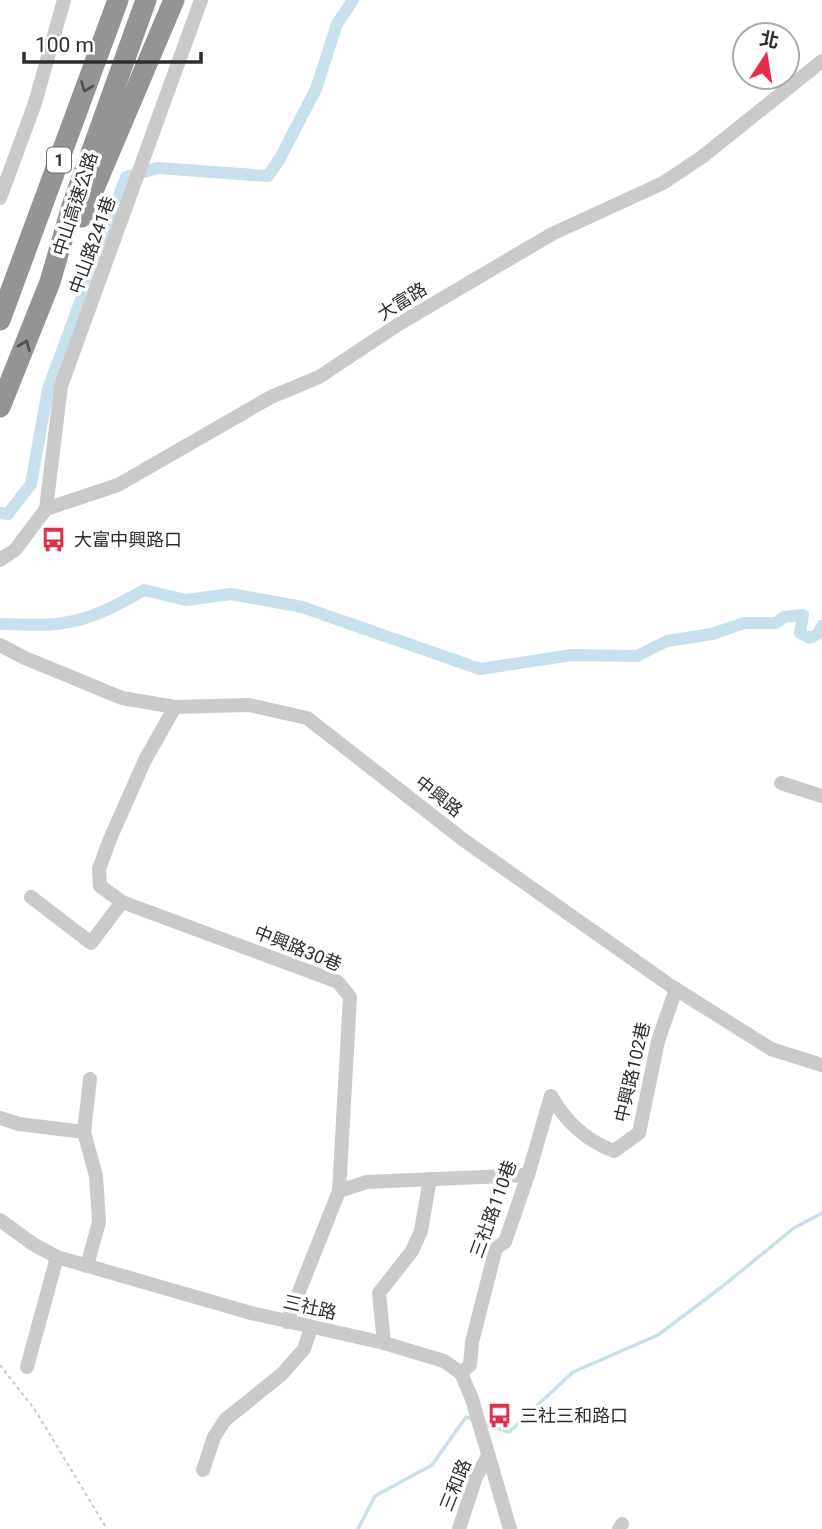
<svg xmlns="http://www.w3.org/2000/svg" width="822" height="1529" viewBox="0 0 822 1529" font-family="Roboto,'Noto Sans TC',sans-serif">
<style>
.lines{fill:none;stroke-linecap:round;stroke-linejoin:round}
.stream{stroke:#c6e0ec;stroke-width:3.5}
.canal{stroke:#c6e0ec;stroke-width:12}
.path{stroke:#cacaca;stroke-width:2;stroke-dasharray:3.5 3.5;stroke-linecap:butt}
.minor{stroke:#cacaca;stroke-width:14}
.highway{stroke:#949494;stroke-width:21}
.oneway{stroke:#515151}
.labels{text-anchor:middle;dominant-baseline:central;stroke-width:7;stroke-linejoin:round;paint-order:stroke}
.shield{fill:#fff;stroke:#6c6c6c;stroke-width:2}
.shield-label{font-size:16px;font-weight:bold;fill:#2d2d2d}
.street-label{font-size:18px;fill:#2d2d2d;stroke:#fff}
.poi-label{font-size:18px;fill:#2d2d2d;stroke:#fff;text-anchor:start}
</style>
<rect width="100%" height="100%" fill="#fff"/>
<g class="lines">
<g class="stream">
<path d="M484,1424l25,8 64,-60 85,-37 65,-49 71,-58 28,-15"/>
<path d="M358,1529l17,-33 57,-31 34,-48 8,3"/>
</g>
<g class="canal">
<path d="M0,513l8,1 23,-30 17,-95 78,-212 32,-9 110,8 11,-16 37,-71 21,-65 16,-24"/>
<path d="M0,624c18,0 38,2 56,0 33,-3 60,-18 88,-34l42,10 45,-6 71,13 178,62 92,-14 65,1 30,-15 45,-7 32,-11h32l8,-6 19,-2 -3,18 10,5 8,-4 4,-8"/>
</g>
<path class="path" d="M0,1365l35,45 72,119"/>
<g class="minor">
<path d="M0,198l35,-95 29,-103"/>
<path d="M46,509l15,-123 140,-386"/>
<path d="M0,560l15,-10 31,-41 72,-24 153,-88 48,-20 80,-53 153,-90 111,-51 39,-26 120,-96"/>
<path d="M0,645l25,13 97,40 53,9 74,-2 58,13 158,123 206,145 100,63 51,16"/>
<path d="M175,707l-30,53 -35,79 -11,30 1,17 22,16 216,80 12,15 -11,194 -52,131"/>
<path d="M781,783l41,13"/>
<path d="M31,897l60,46 31,-41"/>
<path d="M551,1096c15,26 34,44 63,55l25,-18 19,-92 18,-52"/>
<path d="M0,1118l19,6 65,8 6,-53"/>
<path d="M84,1132l12,44 3,46 -12,44"/>
<path d="M339,1191l28,-9 161,-7"/>
<path d="M0,1220l33,24 24,13 194,56 133,30 60,18 17,12 11,26 38,130"/>
<path d="M384,1343l-5,-50 33,-42 9,-20 9,-52"/>
<path d="M27,1367l30,-110"/>
<path d="M461,1373l9,-8 2,-23 24,-94 9,-6 23,-67 23,-79"/>
<path d="M203,1470l11,-33 11,-17 57,-46 22,-25 7,-21"/>
<path d="M459,1529l17,-52 12,-21"/>
<path d="M619,1529l3,-5"/>
</g>
<g class="highway">
<path d="M82,217l92,-217"/>
<path d="M0,320l118,-320"/>
<path d="M0,407l50,-125 22,-76 74,-206"/>
</g>
</g>
<defs><path id="oneway-chevron" d="M-2-3.5L2.5 0L-2 3.5" fill="none" stroke-width="1.6" stroke-linecap="round" stroke-linejoin="round" transform="scale(1.75)"/></defs>
<g class="oneway">
<use href="#oneway-chevron" transform="translate(86 87) rotate(111)"/>
<use href="#oneway-chevron" transform="translate(25 345) rotate(-68)"/>
</g>
<defs>
<symbol id="bus-bare" viewBox="-9 -9 18 18"><path d="M-5-6H5V4H4V6H2V4H-2V6H-4V4H-5ZM-3.5-4V0h7V-4ZM-3.5 1.2v1.5H-2V1.2ZM2 1.2v1.5H3.5V1.2Z" fill="#e92b48" stroke="#fff" stroke-width="2.5" paint-order="stroke"/></symbol>
</defs>
<g fill-rule="evenodd">
<use href="#bus-bare" x="36" y="522" width="35" height="35"/>
<use href="#bus-bare" x="482" y="1398" width="35" height="35"/>
</g>
<g class="labels">
<rect class="shield" x="47" y="147.5" width="24" height="25" rx="5"/>
<g class="shield-label">
<text x="59" y="160">1</text>
</g>
<g class="street-label">
<text transform="translate(75 204) rotate(-72)">中山高速公路</text>
<text transform="translate(92 245) rotate(-70)">中山路241巷</text>
<text transform="translate(402 301) rotate(-32)">大富路</text>
<text transform="translate(439 796) rotate(38)">中興路</text>
<text transform="translate(298 948) rotate(22)">中興路30巷</text>
<text transform="translate(632 1072) rotate(-77)">中興路102巷</text>
<text transform="translate(493 1209) rotate(-70)">三社路110巷</text>
<text transform="translate(310 1307) rotate(13)">三社路</text>
<text transform="translate(455 1485) rotate(-68)">三和路</text>
</g>
<g class="poi-label">
<text x="74" y="539">大富中興路口</text>
<text x="520" y="1415">三社三和路口</text>
</g>
</g>
<g transform="translate(766 56) rotate(12)"><circle r="33" fill="#ffffff" stroke="#ababab" stroke-width="2"/>
<path d="M0-5L12 26L0 18L-12 26Z" fill="#e92b48"/>
<text y="-10" font-size="19" font-weight="bold" text-anchor="middle" fill="#2d2d2d">北</text>
</g>
<path d="M24 52v10h177v-10" fill="none" stroke="#2d2d2d" stroke-width="3.5"/>
<text x="35" y="52" font-size="21" fill="#2d2d2d" stroke="#ffffff" stroke-width="5" paint-order="stroke">100 m</text>
</svg>
